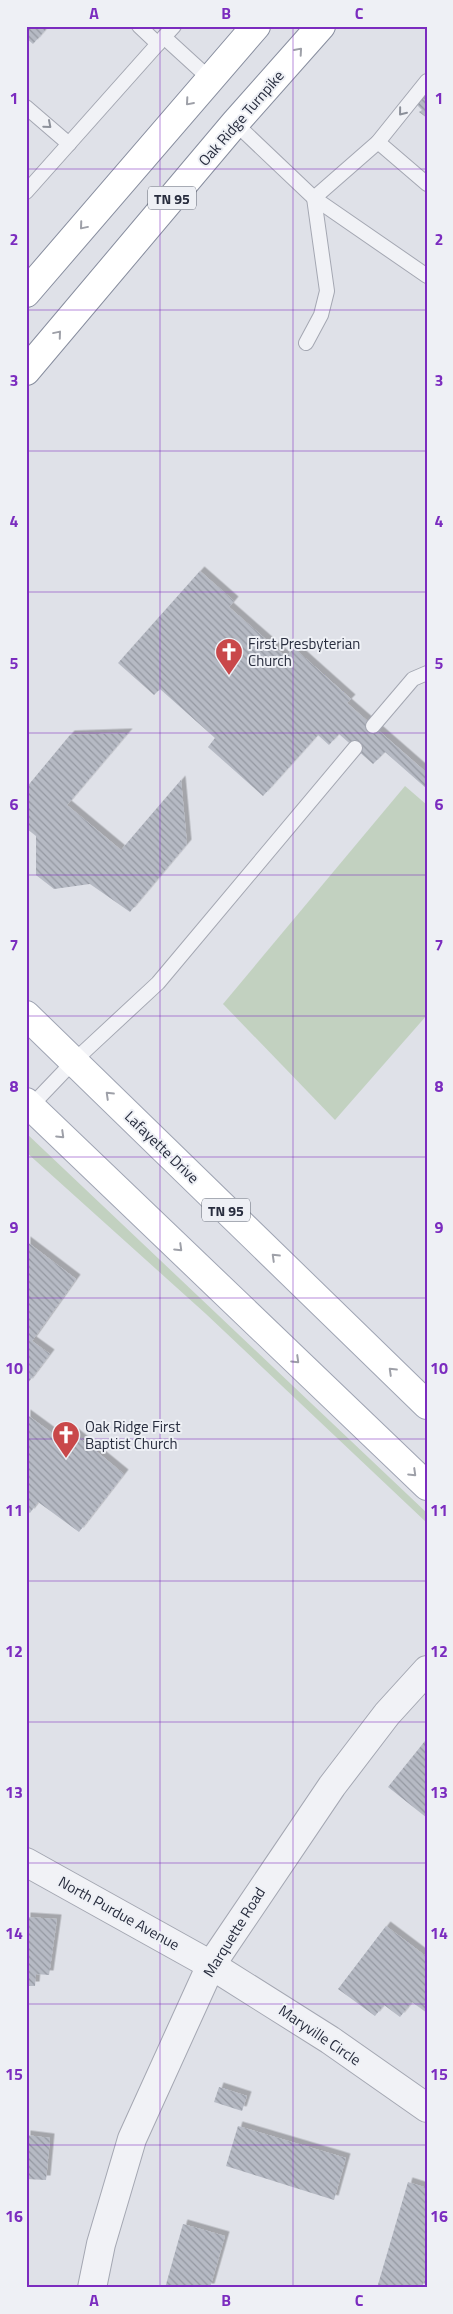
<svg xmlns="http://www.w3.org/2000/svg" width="453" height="2314" viewBox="0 0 453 2314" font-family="'Titillium Web',sans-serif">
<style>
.grass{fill:#c2d1c0}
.building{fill:url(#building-back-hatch);filter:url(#shadow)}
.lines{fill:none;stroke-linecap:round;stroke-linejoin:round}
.lane-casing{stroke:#a4a7b2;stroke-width:16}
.street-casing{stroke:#a4a7b2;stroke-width:30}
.primary-casing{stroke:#9fa4b3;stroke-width:30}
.highway-casing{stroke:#878d9e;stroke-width:30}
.lane{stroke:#f1f2f6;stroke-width:14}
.street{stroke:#f1f2f6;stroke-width:28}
.primary{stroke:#fff;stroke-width:28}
.highway{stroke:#fff;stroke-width:28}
.oneway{stroke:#9ea0a8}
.oneway2{stroke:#8c909a}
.grid{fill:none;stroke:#7b2cbf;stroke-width:1;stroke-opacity:0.55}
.labels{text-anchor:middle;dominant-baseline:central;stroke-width:4;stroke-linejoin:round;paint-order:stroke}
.shield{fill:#eef0f5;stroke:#636875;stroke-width:1}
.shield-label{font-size:14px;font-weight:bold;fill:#282d3e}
.street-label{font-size:15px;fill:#282d3e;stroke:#eef0f5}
.poi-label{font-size:15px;fill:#282d3e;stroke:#eef0f5;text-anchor:start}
.neatline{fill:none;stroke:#7b2cbf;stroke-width:2}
.grid-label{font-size:16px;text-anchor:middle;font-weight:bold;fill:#7b2cbf}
</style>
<defs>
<pattern id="building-back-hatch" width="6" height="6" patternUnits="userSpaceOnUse" patternTransform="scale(1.25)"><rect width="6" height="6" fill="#b6bac4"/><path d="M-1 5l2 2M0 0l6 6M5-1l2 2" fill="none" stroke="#9498a1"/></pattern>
<filter id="shadow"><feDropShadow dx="4.5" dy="-4.5" stdDeviation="0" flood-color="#0004"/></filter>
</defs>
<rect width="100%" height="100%" fill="#dfe1e8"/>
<g class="grass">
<path d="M405,786l22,19v210l-92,105 -112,-116z"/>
<path d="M26,1133l401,380v10l-221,-209 -180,-162z"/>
</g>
<g class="building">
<path d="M26,26h23l-16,18 -7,-6z"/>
<path d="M422,98l5,4v16l-8,-6 3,-2 -6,-6z"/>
<path d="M200,571l34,30 -5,6 57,50 8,-9 57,51 -4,4 80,70v16l-42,-37 -12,12 -34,-30 -10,11 -11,-10 -55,61 -55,-49 7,-9 -55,-49 -6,6 -36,-32z"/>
<path d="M128,733l-61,72 54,45 60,-70 6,64 -57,68 -40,-28 -36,5 -18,-14v-39l-10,-8v-40l44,-53z"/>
<path d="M26,1241l50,38 -44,62 18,13 -22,29 -2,-2z"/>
<path d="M26,1414l41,30 7,-11 50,41 -45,58 -41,-30 -8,11 -4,-3z"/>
<path d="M425,1741l2,1v76l-39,-31z"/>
<path d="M26,1917l31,2 -8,56 -13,-1 -1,12h-9z"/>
<path d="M386,1926l41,31v56l-15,-11 -12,15 -16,-12 -9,11 -37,-27z"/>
<path d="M219,2087l28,9 -5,15 -28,-9z"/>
<path d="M238,2126l108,32 -12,42 -108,-34z"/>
<path d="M26,2135l24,3 -4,42 -20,-1z"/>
<path d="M408,2182l19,6v82l-5,18h-45z"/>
<path d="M183,2224l42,12 -15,52h-45z"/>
</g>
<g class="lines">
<defs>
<g id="lane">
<path d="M139,26l19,18"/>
<path d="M174,26l-10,11 46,42"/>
<path d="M26,107l43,37"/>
<path d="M235,123l79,75 113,78"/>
<path d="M378,142l49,42"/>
<path d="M26,192l138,-155"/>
<path d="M306,343l15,-28 6,-24 -13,-93 64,-56 49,-61"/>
<path d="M373,726l40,-47 14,-6"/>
<path d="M31,1106l43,-45 84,-78 197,-235"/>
</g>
<g id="street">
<path d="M26,1862l185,103 119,75 97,68"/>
<path d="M92,2288l9,-44 31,-105 79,-174 121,-179 55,-72 40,-44"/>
</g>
<g id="primary">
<path d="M26,1015l401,390"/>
<path d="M26,1102l401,384"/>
</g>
<g id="highway">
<path d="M26,293l230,-267"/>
<path d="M26,371l209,-248 86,-97"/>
</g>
</defs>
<use href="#lane" class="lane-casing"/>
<use href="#street" class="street-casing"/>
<use href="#primary" class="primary-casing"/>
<use href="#highway" class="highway-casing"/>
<use href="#lane" class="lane"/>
<use href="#street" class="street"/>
<use href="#primary" class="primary"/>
<use href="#highway" class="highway"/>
</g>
<defs><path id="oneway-chevron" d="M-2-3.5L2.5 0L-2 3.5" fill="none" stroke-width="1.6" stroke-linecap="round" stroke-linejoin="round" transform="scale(1.25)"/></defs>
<g class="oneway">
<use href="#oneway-chevron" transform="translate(299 51) rotate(-49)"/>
<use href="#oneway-chevron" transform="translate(189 102) rotate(131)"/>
<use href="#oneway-chevron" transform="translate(83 226) rotate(130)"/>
<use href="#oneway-chevron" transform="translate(58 334) rotate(-50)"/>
<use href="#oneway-chevron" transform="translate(109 1095) rotate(-136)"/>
<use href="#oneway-chevron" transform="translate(61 1135) rotate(44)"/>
<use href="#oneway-chevron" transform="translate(179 1248) rotate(44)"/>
<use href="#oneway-chevron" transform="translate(275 1257) rotate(-136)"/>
<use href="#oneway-chevron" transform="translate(296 1360) rotate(44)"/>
<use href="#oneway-chevron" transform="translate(392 1371) rotate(-136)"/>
<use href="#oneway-chevron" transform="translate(413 1473) rotate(44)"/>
</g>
<g class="oneway2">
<use href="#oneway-chevron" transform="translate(402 112) rotate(129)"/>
<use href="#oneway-chevron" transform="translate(48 125) rotate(41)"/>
</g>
<path class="grid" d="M160,26v2262M293,26v2262M26,169h401M26,310h401M26,451h401M26,592h401M26,733h401M26,875h401M26,1016h401M26,1157h401M26,1298h401M26,1439h401M26,1581h401M26,1722h401M26,1863h401M26,2004h401M26,2145h401"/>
<defs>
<symbol id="church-pin" viewBox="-11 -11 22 30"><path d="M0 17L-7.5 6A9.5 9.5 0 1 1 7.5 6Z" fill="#c9484a" stroke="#eef0f5"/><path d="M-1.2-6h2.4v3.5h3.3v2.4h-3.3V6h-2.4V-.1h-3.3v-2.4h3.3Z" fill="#fff"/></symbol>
</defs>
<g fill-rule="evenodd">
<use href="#church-pin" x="213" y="636" width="32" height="43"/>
<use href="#church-pin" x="50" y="1419" width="32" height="43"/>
</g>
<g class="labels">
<g class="shield">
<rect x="148" y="186.5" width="48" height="23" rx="4"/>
<rect x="202" y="1198.5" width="48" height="23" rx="4"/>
</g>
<g class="shield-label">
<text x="172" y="198">TN 95</text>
<text x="226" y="1210">TN 95</text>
</g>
<g class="street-label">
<text transform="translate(241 118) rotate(-49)">Oak Ridge Turnpike</text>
<text transform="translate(162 1147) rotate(44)">Lafayette Drive</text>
<text transform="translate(119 1913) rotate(29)">North Purdue Avenue</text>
<text transform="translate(234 1932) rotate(-58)">Marquette Road</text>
<text transform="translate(320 2035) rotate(34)">Maryville Circle</text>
</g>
<g class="poi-label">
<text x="248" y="643">First Presbyterian<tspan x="248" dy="17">Church</tspan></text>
<text x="85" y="1426">Oak Ridge First<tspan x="85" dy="17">Baptist Church</tspan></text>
</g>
</g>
<rect width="453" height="2314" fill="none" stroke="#eef0f5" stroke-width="55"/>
<rect x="28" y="28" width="398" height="2258" class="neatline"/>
<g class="grid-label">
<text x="94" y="19">A</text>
<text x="226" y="19">B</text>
<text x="359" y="19">C</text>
<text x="14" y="104">1</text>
<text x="439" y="104">1</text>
<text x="14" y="245">2</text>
<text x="439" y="245">2</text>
<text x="14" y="386">3</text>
<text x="439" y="386">3</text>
<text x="14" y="527">4</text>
<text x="439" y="527">4</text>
<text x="14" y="669">5</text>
<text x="439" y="669">5</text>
<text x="14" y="810">6</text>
<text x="439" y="810">6</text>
<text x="14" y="951">7</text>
<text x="439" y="951">7</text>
<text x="14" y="1092">8</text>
<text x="439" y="1092">8</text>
<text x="14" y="1233">9</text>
<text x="439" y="1233">9</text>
<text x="14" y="1374">10</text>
<text x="439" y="1374">10</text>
<text x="14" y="1516">11</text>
<text x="439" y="1516">11</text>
<text x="14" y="1657">12</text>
<text x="439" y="1657">12</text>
<text x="14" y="1798">13</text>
<text x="439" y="1798">13</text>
<text x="14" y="1939">14</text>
<text x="439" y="1939">14</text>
<text x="14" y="2080">15</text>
<text x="439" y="2080">15</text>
<text x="14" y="2222">16</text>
<text x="439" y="2222">16</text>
<text x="94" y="2306">A</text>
<text x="226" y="2306">B</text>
<text x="359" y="2306">C</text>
</g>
</svg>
